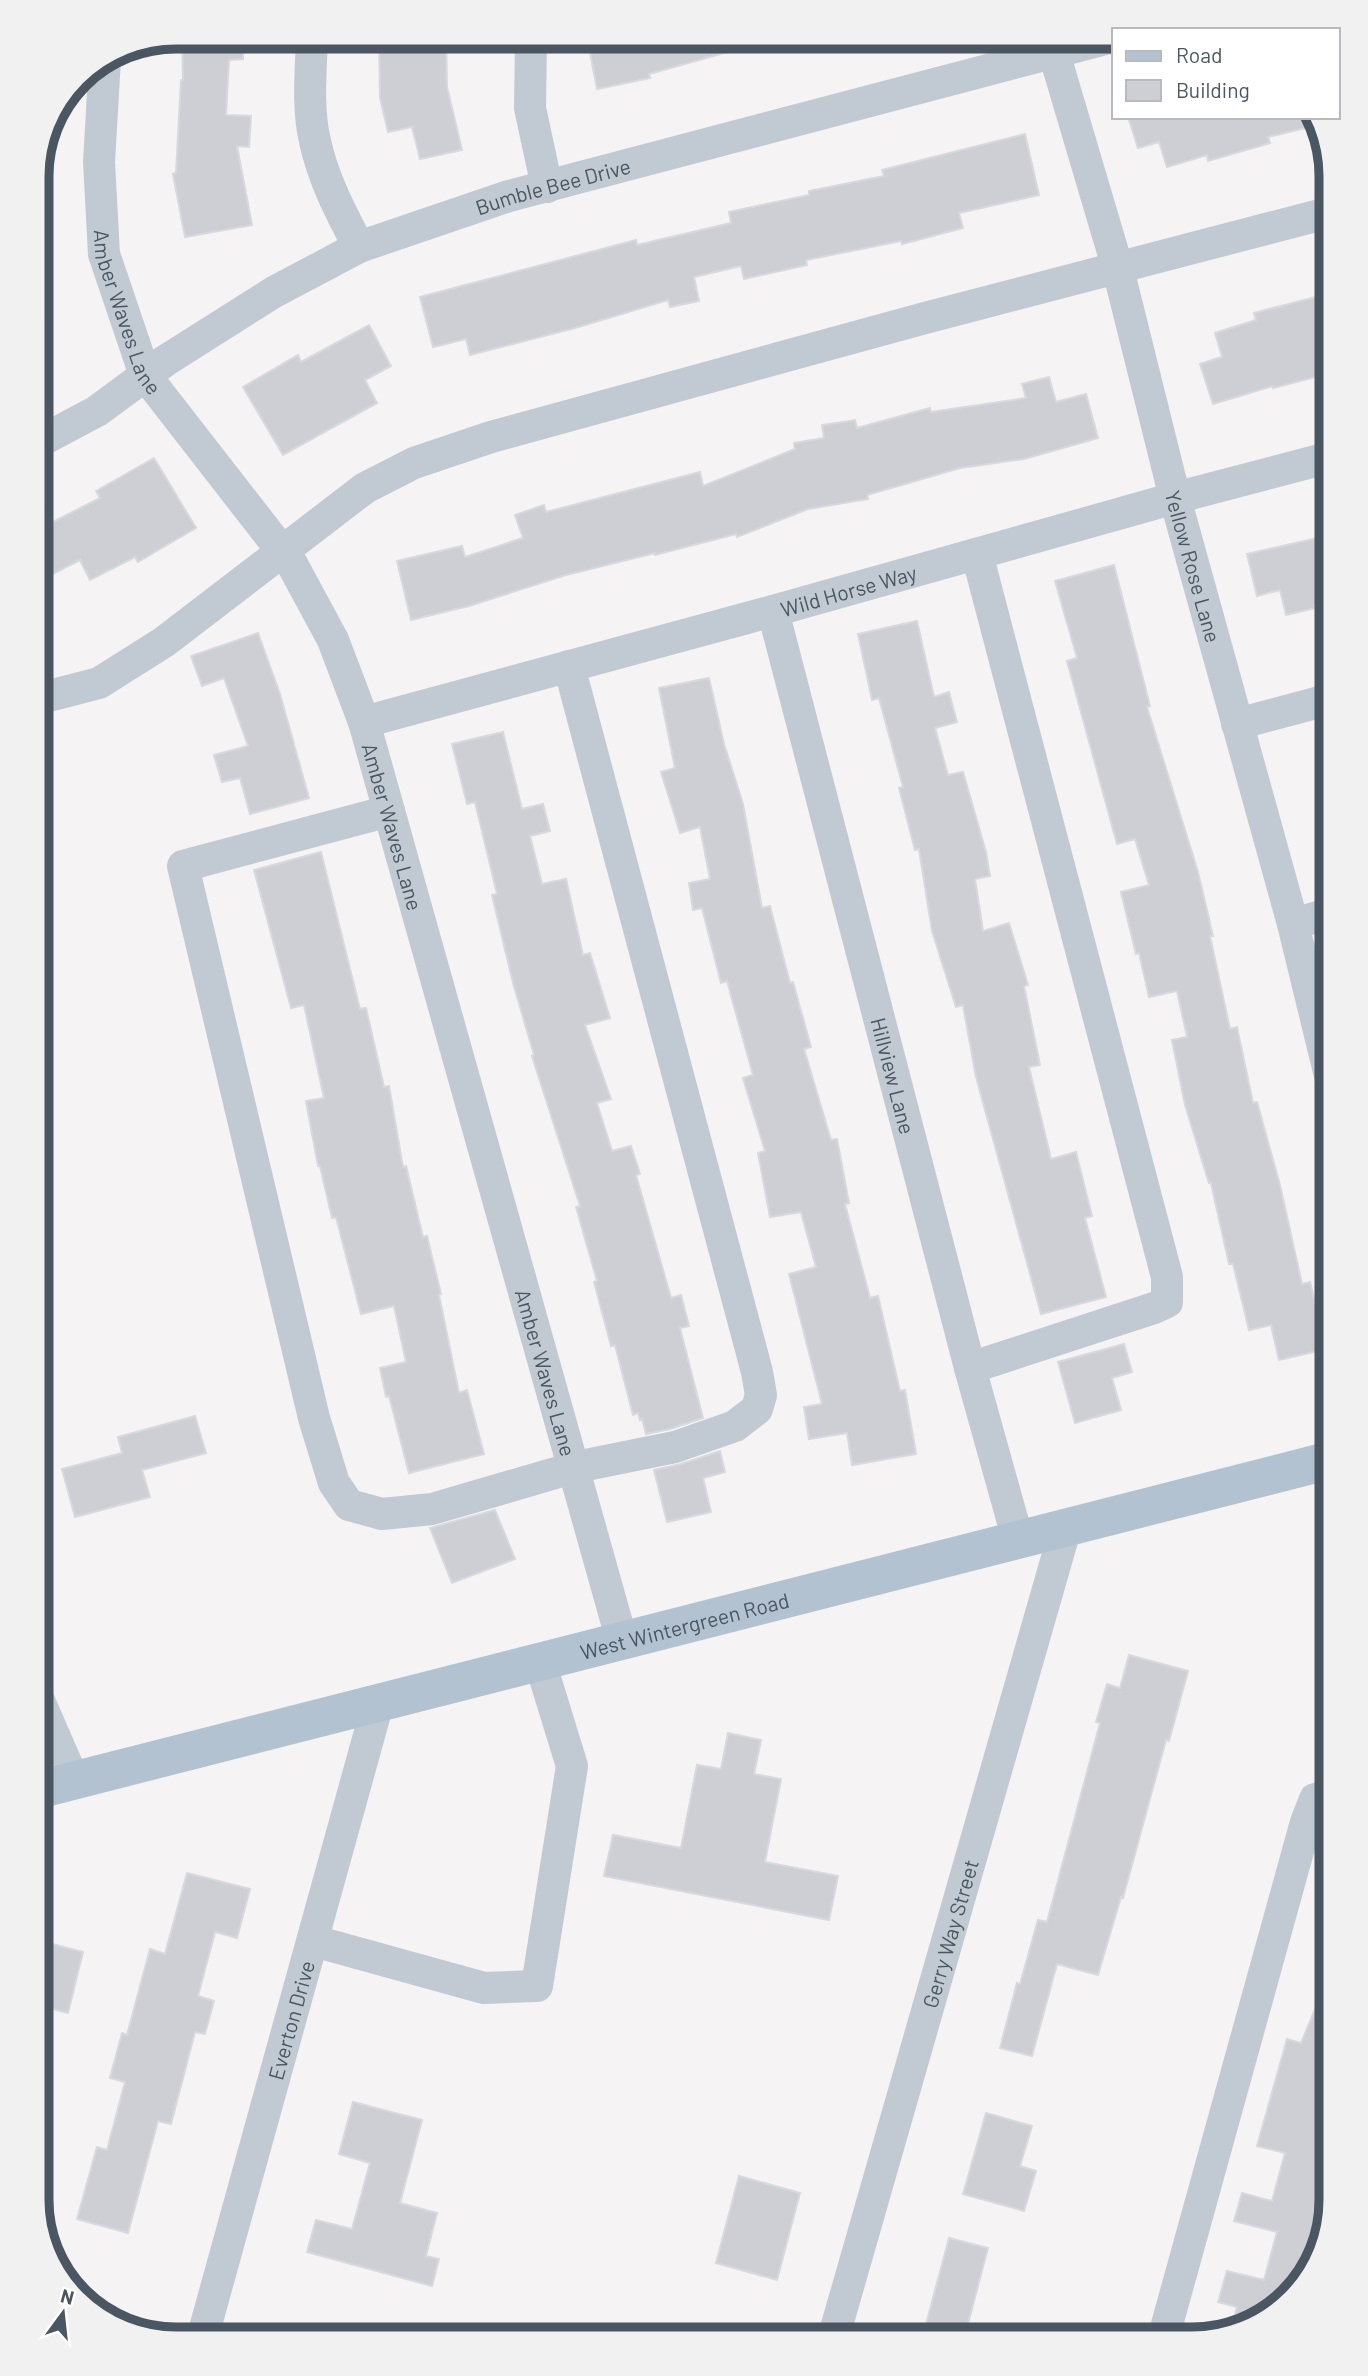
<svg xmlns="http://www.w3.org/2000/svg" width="1368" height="2376" viewBox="0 0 1368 2376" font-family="Barlow,sans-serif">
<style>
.building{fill:#cdcfd5;stroke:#d7d9de;stroke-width:2}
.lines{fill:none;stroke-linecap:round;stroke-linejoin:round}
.minor{stroke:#c1cad2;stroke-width:32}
.major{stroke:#b3c2d1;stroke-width:38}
.labels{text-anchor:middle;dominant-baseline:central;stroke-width:5;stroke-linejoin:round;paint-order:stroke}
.street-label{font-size:21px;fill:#4a5661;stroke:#fff}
.rim{fill:none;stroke:#4a5661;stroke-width:9}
</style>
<rect width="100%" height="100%" fill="#f5f3f3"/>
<g class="building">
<path d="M182,37h61v22l-14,1 -3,55 25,1 -2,31 -12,-1 15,79 -67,12 -12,-63 3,-1 5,-93h2z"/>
<path d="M379,37h67l1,50 15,63 -42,9 -8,-32 -24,5 -8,-34z"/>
<path d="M587,37h168l1,7 -107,30 1,4 -53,11z"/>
<path d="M1128,117h185l1,9 -46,11 2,6 -62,18 -1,-6 -40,12 -8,-25 -21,6z"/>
<path d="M1025,134l14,61 -80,18 4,15 -61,16 -1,-3 -95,19 1,5 -63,14 -3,-13 -47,11 5,24 -29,6 -2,-7 -93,28 -105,27 -4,-16 -33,8 -13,-50 216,-57 1,5 94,-22 -2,-11 80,-17v-4l75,-15 -2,-6z"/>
<path d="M1316,297l15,57v19l-58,15v-2l-60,18 -13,-40 22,-7 -7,-24 41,-13 -2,-7z"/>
<path d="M369,325l22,41 -26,14 12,23 -94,52 -40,-68 55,-32 3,7z"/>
<path d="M1049,377l7,25 30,-8 12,44 -74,21 -64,9 -93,27 1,4 -60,10 -71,28 -1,-3 -81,21v-2l-89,22 -97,31 -58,14 -14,-59 65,-15 3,11 58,-19 -8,-23 29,-10 2,7 154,-40 3,14 92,-37 -1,-6 30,-5 -2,-13 33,-5 2,8 73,-20 1,4 95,-14 -4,-14z"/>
<path d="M154,458l42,70 -58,34 -3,-5 -45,23 -10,-20 -43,22v-52l63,-32 -4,-7z"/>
<path d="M1331,535v66l-17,4 1,3 -29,7 -6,-25 -23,6 -10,-42z"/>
<path d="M1114,565l36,141 -3,1 51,165 15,64h-3l20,93 7,-2 16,76 4,-1 23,83 22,99 8,-2 16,67 -47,11 -8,-35 -22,5 -16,-66h-4l-18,-81h-2l-24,-78 -13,-65 15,-3 -10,-46 -28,6 -10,-44 -3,1 -15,-62 28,-7 -14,-46 -18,5 -50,-183 10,-3 -22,-77z"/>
<path d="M917,621l17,76 15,-5 8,30 -22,6 13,47 15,-3 23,80 4,24 -15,3 8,52 26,-8 19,62 -4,1 16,79 -11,2 22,92 25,-7 16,64 -7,2 21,79 -65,17 -65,-237 -13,-72 -7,2 -24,-76 -13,-82 -4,1 -16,-62 4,-1 -24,-89 -7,2 -14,-66z"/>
<path d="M258,633l22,61 29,104 -59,16 -10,-36 -18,4 -8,-27 34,-9 -24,-68 -22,8 -11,-30z"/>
<path d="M709,678l15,66 19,60 19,104 8,-2 20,77 3,-1 18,65 -7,2 27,91 6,-1 12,64 -4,1 25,94 8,-2 22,95 5,-1 11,64 -64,11 -5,-32 -38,6 -5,-32 18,-3 -33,-130 27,-7 -15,-55 -31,5 -12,-64 7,-2 -22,-73 10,-3 -26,-94 -6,2 -19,-75 -9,2 -4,-27 21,-4 -10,-52 -20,6 -19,-61 14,-4 -16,-80z"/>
<path d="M503,732l19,77 21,-5 7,27 -20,5 12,48 24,-5 17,76 7,-2 20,65 -25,7 26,74 -14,4 15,48 19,-5 9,28 -4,1 35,123 10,-3 8,31 -9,2 23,90 -33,11 -24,5 -4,-15 -2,1 -2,-7 -5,2 -18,-70 -4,1 -17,-64 3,-1 -21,-74 4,-1 -48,-150 2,-1 -21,-72 -21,-88 5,-1 -22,-92 -8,2 -15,-60z"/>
<path d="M321,852l39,157 6,-1 18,79 5,-1 14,81 3,-1 17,71 4,-1 14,58 -2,1 20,98 8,-3 17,64 -75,19 -20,-77 -3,1 -6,-29 26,-6 -12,-56 -33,8 -25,-97 -4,1 -12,-52h-2l-12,-65 18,-3 -20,-93 -13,3 -37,-138z"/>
<path d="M1124,1344l8,28 -20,6 9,32 -46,13 -17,-61z"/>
<path d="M195,1416l11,37 -64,17 8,27 -75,20 -13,-48 60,-16 -4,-16z"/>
<path d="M720,1451l5,21 -22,6 8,34 -44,10 -13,-52 27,-6z"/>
<path d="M495,1510l20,49 -63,24 -22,-55z"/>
<path d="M1129,1655l59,16 -19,70 -3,-1 -43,158 -2,-1 -23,78 -41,-11 -25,92 -32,-8 17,-65 3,1 18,-64 9,2 53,-199 -4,-1 11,-38 13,4z"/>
<path d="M728,1733l33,7 -7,34 27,5 -16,83 73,14 -9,44 -225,-44 9,-41 68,13 16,-83 24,4z"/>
<path d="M187,1873l63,16 -13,49 -22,-6 -17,64 16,5 -9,33 -10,-2 -24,92 -13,-3 -30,112 -51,-14 20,-72 10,3 18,-68 -15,-4 12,-45 5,2 23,-86 15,5z"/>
<path d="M37,1940l46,12 -15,61 -31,-8z"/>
<path d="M1331,1971v196l-12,46 4,2 -17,64 -53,46 -22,5 6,-23 -19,-5 9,-31 37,9 13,-48 -43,-11 8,-28 30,8 13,-48 -28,-7 30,-107 14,4z"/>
<path d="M353,2102l69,18 -22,83 37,10 -11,43 13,3 -7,27 -125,-34 9,-32 36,9 18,-66 -31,-9z"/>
<path d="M986,2113l46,13 -12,40 16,5 -12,40 -61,-17z"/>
<path d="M739,2176l61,17 -23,87 -61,-17z"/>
<path d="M949,2238l39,10 -24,91 -39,-11z"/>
</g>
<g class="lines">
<g class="minor">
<path d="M312,37c-1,33 -5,71 3,104 8,38 26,72 44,106"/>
<path d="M531,37l-1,71 17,79"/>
<path id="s1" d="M1054,53l64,216 57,229 118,426 38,156"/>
<path id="s2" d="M105,59l-6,103 5,92 41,121 147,189 41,76 31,82 258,919"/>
<path id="s3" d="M37,443l60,-32 68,-50 109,-69 85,-45 150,-51 604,-159"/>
<path id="s4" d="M773,611l197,757 48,172"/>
<path d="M37,699l62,-16 65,-41 201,-154 49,-25 77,-26 434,-119 406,-106"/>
<path id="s5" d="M364,722l409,-111 402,-113 156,-41"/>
<path d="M1237,724l94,-25"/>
<path d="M389,811l-206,55 131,552 20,65 15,22 33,9 50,-5 144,-42 99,-20 60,-21 22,-17 4,-14 -4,-23 -188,-706"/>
<path d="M1293,924l38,-11"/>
<path d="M970,1368l184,-60 13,-6v-25l-190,-723"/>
<path d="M37,1696l37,85"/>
<path d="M314,1941l170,47 53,-2 35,-220 -32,-104"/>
<path id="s6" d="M202,2339l176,-636"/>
<path id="s7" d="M833,2339l232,-809"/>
<path d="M1163,2339l143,-517 9,-23 16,-3"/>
</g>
<path class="major" id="s8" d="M37,1790l1294,-330"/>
</g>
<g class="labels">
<g class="street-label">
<text stroke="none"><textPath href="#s3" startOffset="581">Bumble Bee Drive</textPath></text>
<text stroke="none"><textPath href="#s2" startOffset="257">Amber Waves Lane</textPath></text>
<text stroke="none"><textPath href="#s1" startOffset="532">Yellow Rose Lane</textPath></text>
<text stroke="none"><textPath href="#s5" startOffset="502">Wild Horse Way</textPath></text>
<text stroke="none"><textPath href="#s2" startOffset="845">Amber Waves Lane</textPath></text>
<text stroke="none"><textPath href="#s4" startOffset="480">Hillview Lane</textPath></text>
<text stroke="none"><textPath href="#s2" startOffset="1412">Amber Waves Lane</textPath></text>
<text stroke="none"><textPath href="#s8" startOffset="668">West Wintergreen Road</textPath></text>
<text stroke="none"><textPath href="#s7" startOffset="422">Gerry Way Street</textPath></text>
<text stroke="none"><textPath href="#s6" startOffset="331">Everton Drive</textPath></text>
</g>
</g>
<path d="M0 0H1368V2376H0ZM176 49H1192A127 127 0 0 1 1319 176V2200A127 127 0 0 1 1192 2327H176A127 127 0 0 1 49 2200V176A127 127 0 0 1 176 49Z" fill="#f1f1f2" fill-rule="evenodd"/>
<path class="rim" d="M176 49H1192A127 127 0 0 1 1319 176V2200A127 127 0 0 1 1192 2327H176A127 127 0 0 1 49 2200V176A127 127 0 0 1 176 49Z"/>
<rect x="1112" y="28" width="228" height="91" fill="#ffffff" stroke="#b7bbc0" stroke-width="2"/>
<rect x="1126" y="51" width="35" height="10" fill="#b3c2d1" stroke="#b7bbc0" stroke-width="2"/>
<text x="1176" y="63" font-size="21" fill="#4a5661">Road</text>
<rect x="1126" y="80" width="35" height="21" fill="#cdcfd5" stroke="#b7bbc0" stroke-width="2"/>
<text x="1176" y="98" font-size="21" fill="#4a5661">Building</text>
<g transform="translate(63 2313) rotate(15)" stroke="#ffffff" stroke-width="5" paint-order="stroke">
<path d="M0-5L12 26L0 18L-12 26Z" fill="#4a5661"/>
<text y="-10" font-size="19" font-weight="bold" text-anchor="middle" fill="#4a5661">N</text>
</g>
</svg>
